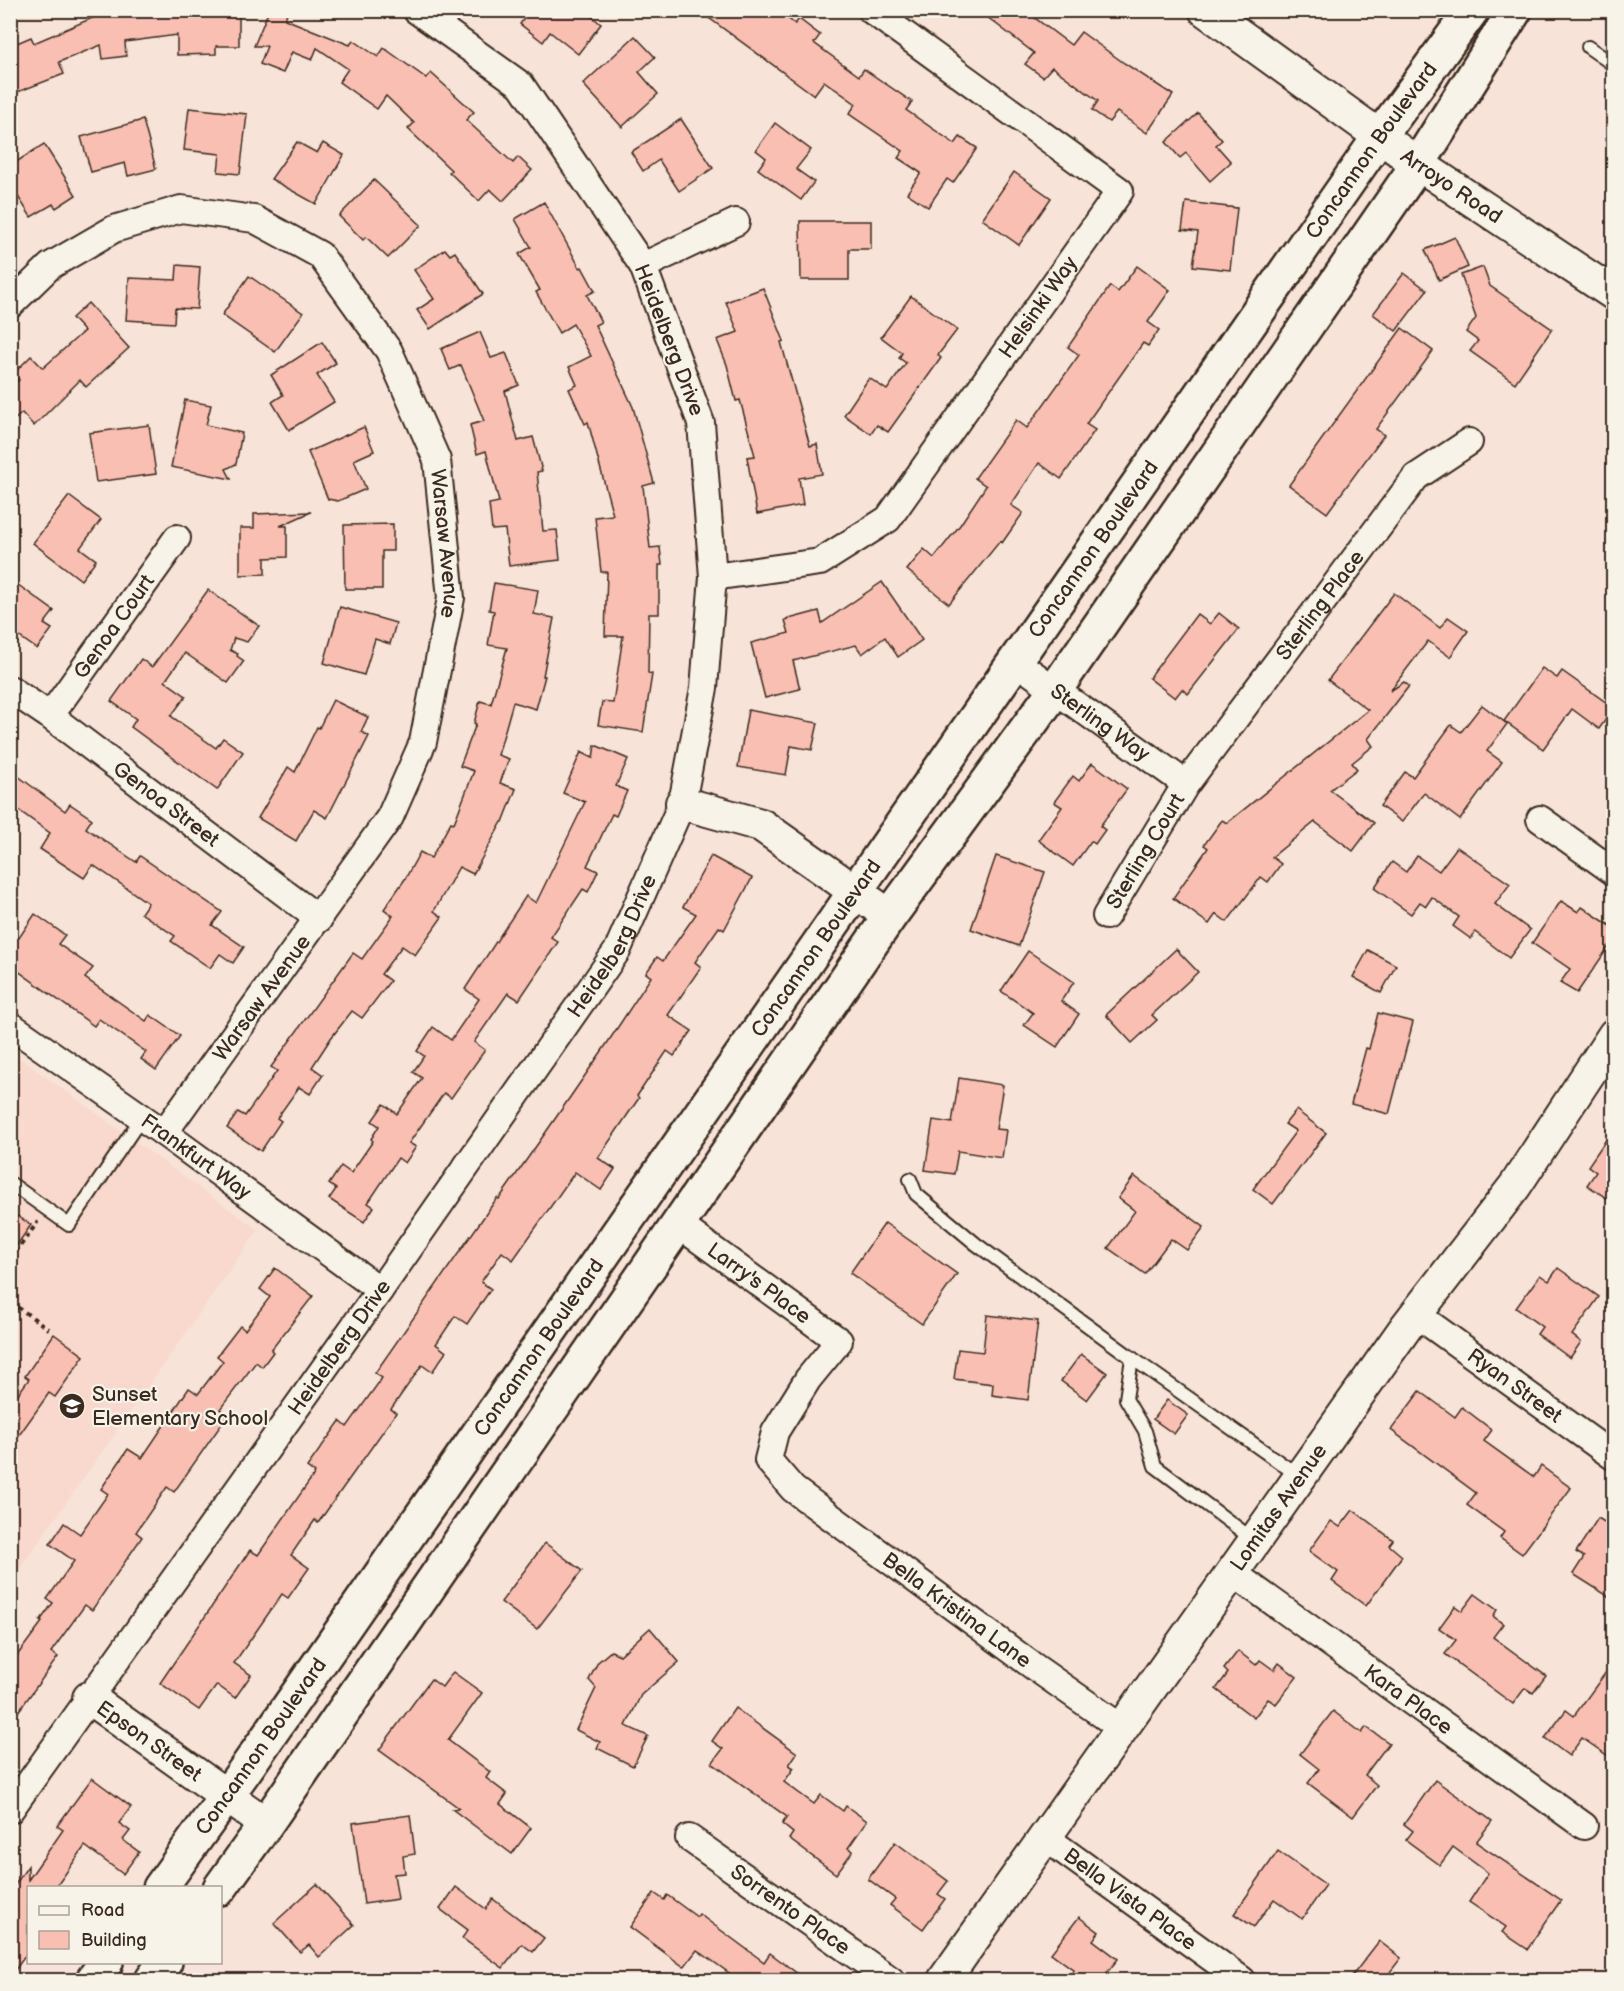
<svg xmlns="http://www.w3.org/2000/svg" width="1624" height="1991" viewBox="0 0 1624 1991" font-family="'Balsamiq Sans',sans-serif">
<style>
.built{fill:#f9d8cd}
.building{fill:#fabfb3;stroke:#3b2a1e;stroke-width:1.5}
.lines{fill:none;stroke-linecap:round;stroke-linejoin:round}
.service-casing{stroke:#3b2a1e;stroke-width:16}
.minor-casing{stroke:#3b2a1e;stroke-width:30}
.tertiary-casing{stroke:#3b2a1e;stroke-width:36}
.secondary-casing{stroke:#3b2a1e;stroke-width:38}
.path{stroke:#3b2a1e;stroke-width:4;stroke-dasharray:4.5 4.5;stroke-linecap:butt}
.service{stroke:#f7f3e8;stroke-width:12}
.minor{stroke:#f7f3e8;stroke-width:26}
.tertiary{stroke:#f7f3e8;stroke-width:32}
.secondary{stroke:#f7f3e8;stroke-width:33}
.labels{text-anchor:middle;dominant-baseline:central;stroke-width:4.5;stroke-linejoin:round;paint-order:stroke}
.street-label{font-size:21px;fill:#3b2a1e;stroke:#f7f3e8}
.poi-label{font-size:21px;fill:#3b2a1e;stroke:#f7f3e8;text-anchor:start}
</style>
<rect width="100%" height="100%" fill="#f8e3d8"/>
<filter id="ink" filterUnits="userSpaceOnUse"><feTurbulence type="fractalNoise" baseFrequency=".0167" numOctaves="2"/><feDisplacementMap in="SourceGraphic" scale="12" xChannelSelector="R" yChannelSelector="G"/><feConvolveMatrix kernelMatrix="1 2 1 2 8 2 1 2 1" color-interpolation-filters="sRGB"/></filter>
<g filter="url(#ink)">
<path class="built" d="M11,1052l247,178 -247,351z"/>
<g class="building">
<path d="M97,10h142v36h-23v8l-39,1v-20l-52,7 1,14 -23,3 -2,-14 -42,17 5,12 -54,21v-49l21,-9 3,6 63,-27z"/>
<path d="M269,10h19l-3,9 65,26 3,-5 25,17 6,-9 42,30 5,-5 43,39 -8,8 47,43 5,-6 14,13 -29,31 -13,-12 -11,12 -30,-29 2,-2 -43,-41 6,-6 -28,-27 -9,13 -38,-27 9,-13 -31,-21 -5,12 -20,-8 -9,21 -23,-9 7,-18h-13z"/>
<path d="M530,10h54l17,14 -23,30 -28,-22 -7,10 -23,-18z"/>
<path d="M698,10h79l18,14 4,-5 21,16 -6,8 45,33 5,-7 48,33 -6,8 49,34 5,-7 17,11 -24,35 -6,-4 -19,28 -21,-14 14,-20 -23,-15 5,-7 -54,-37 7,-10 -32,-23 -10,14z"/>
<path d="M978,10h63l-6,8 36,27 10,-13 43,31 49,32 -26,38 -30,-21 -8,10 -17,-12 6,-9 -46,-34 -9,10 -18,-13 9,-11z"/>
<path d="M635,36l20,21 -16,15 19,22 -36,33 -39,-43z"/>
<path d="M189,108l58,6 -7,60 -22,-2 2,-18 -36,-4z"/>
<path d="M1198,113l24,27 -6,5 15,17 -21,19 -24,-28 -6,5 -14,-16z"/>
<path d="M681,119l32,49 -34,23 -20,-31 -16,11 -12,-19z"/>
<path d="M143,120l13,49 -28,7 -3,-13 -34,9 -10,-35z"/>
<path d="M775,123l36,27 -15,19 18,13 -13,18 -43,-31 8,-11 -10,-8z"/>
<path d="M297,142l20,11 6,-10 21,12 -28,49 -45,-25z"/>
<path d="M44,144l32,51 -20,13 -3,-4 -22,13 -21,-33v-18z"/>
<path d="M1014,172l37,26 -32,47 -37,-26z"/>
<path d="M374,180l47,45 -33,33 -22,-21 -3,3 -24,-24z"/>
<path d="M544,202l36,66 2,-1 13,24 -8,4 14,27 -6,3 38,82 21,76 -11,3 7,62 10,-1 2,18h-3v49h-10l-1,59 4,1 -9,58 -45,-7 4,-23 11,1 10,-67h-18l2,-64h-6l-6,-55 18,-2 -25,-93 -3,2 -16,-35 8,-4 -8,-18 22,-11 -18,-32 -14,9 -23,-41 4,-2 -21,-36 12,-7 -16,-28z"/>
<path d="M1186,202l51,6 -7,62 -37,-4 5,-34 -16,-2z"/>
<path d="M800,221h71v28h-22v31h-48z"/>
<path d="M1455,237l13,30 -29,13 -14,-30z"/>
<path d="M445,249l5,6 5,-3 28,42 -53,35 -13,-19 17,-11 -20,-29z"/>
<path d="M177,265l23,2 -3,42 -22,-1 -1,15 -48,-3 3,-42 47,2z"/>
<path d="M1137,266l33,24 -22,32 11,8 -11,16 -5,-3 -57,81 9,6 -34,49 -22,-16 -28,42 12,8 -21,30 -2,-2 -51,63 -42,-34 17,-21 10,9 26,-33 26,-39 -11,-8 41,-58 11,8 52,-73 -11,-8 42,-61 8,6z"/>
<path d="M1483,267l7,19 62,43 -37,54 -45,-32 8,-10 -12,-9 10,-14 -15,-43z"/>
<path d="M1404,273l23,17 -31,41 -23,-17z"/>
<path d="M249,276l54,37 -28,39 -53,-37z"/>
<path d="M763,288l21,53 -3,1 29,104 7,-2 5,30 -23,4 4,27 -46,9 -10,-57 8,-1 -15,-56 -4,1 -9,-36 -10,-25 21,-8 -12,-30z"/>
<path d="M911,296l46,34 -19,25 3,3 -53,74 -11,-7 -6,9 -27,-19 25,-37 18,12 19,-27 -7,-5 3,-5 -21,-16z"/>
<path d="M88,303l41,45 -43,39 -6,-7 -46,46 -12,-13 -12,11v-36l9,-8 -6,-6 18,-18 12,12 41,-37 -12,-13z"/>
<path d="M1402,328l31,23 -57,78 8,6 -57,78 -38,-28z"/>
<path d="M480,332l11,26 15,-5 13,32 -14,6 13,50 15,-4 9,34 -5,1 6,59 14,-1 3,30 -51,6 -4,-37 -13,1 -3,-26 10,-2 -13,-51 -9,3 -7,-29 14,-4 -23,-56 -11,5 -9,-21z"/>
<path d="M322,342l14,21 -19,12 17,27 -45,28 -17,-28 11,-7 -12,-20z"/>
<path d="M185,400l26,5 -5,20 36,8 -6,31 -10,5 5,10 -60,-12z"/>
<path d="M149,425l7,49 -60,8 -7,-49z"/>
<path d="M364,427l10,24 -20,9 12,29 -28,12 -10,-2 -20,-47z"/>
<path d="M69,496l32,24 -21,28 16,12 -15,20 -48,-37z"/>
<path d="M311,512l-31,14h7v31l-22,1v16l-25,1v-47h14v-14z"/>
<path d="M393,524v27h-11v38h-37l-1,-64z"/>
<path d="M10,579l44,32 -10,13 8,5 -15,20 -27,-19z"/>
<path d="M882,582l40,58 -24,17 -13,-20 -23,17 -6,-9 -63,16 7,28 -35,9 -14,-55 38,-10 -4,-13 34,-9 3,12z"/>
<path d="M494,583l44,7 -4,24 20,4 -11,58h2l-9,33 -23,-7 -15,53 11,4 -9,24 16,6 -13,33h-1l-29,52 -14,-7 -25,44 8,6 -27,38 -13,-9 -21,28 9,7 -28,37 -10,-7 -21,27 -19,29 11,8 -13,19 -11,-7 -22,31 4,3 -20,30 -34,-23 11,-16 7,4 32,-45 -6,-4 82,-114 9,6 31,-43 -9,-7 21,-30 15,-27 11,6 20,-36 3,1 20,-52 -14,-5 16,-42 -2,-1 6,-22 11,3 16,-56 -19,-3 6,-34 -5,-1z"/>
<path d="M208,590l51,36 -12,16 -13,-4 -4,12 8,4 -1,2 7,5 -16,22 -43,-30 -20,28 21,15 -15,20 45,32 7,-10 20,14 -26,38 -86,-63 5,-8 -25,-18 30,-42 11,8z"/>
<path d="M1394,593l46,35 8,-11 20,14 -18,26 -22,-16 -38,50 14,-9 5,4 -41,53 5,7 -21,17 5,6 -27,21 44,33 -21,28 -38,-29 -43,35 9,7 -13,18 -7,-5 -34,45 -11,-8 -7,10 -36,-26 35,-50 -4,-3 18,-25 5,3 141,-113 -40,-30z"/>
<path d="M340,607l56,16 -6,21 -15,-5 -11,36 -40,-12z"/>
<path d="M1219,613l20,16 -51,65 -6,-5 -7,9 -26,-20 48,-64 13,10z"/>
<path d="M1542,668l15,10 5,-7 52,37 -15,21 -27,-20 -29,40 -39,-28z"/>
<path d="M333,700l35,17 -7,15 8,4 -42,82 -13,-8 -18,31 -38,-23 30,-51 7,5 22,-45 2,1z"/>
<path d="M1482,705l25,19 -20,27 15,11 -42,58 -36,-27 -22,29 -22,-16 25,-34 8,5 38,-52 10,7z"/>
<path d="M748,710l70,13 -6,27 -21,-4 -5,29 -48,-8z"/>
<path d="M595,745l33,14 -12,27 11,5 -11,25 -4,-2 -25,52 11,5 -10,21 -5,-3 -32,48 7,5 -39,58 -11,-7 -34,49 11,8 -34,48 -7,-5 -35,50 7,4 -11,16 -7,-5 -30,45 6,4 -10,15 -35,-23 7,-10 -7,-5 12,-18 10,7 22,-32 -2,-2 8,-13 -7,-5 12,-17 13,10 25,-36 -9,-6 11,-16 -7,-5 16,-24 18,13 28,-41 -14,-10 61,-93 10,7 49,-101 -22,-9 18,-41 12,6z"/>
<path d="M1092,763l35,26 -27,37 5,4 -10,14 -4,-3 -18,25 -35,-26 24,-33 -8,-5 19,-26 6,5z"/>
<path d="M10,770l55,41 5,-7 22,15 -6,9 50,34 4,-6 82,56 -10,13 32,22 -11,16 -13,-9 -10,14 -39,-27 4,-5 -34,-23 7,-10 -55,-38 -9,13 -44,-29 10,-16 -40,-29z"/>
<path d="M1457,847l53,37 -15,20 35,26 -21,28 -34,-26 -4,7 -18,-13 6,-9 -27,-20 -6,9 -6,-4 -9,12 -37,-26 18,-26 14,10 11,-16 22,15z"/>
<path d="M711,856l41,22 -28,52 -5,-3 -24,35 6,5 -33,48 24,16 -18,25 -7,-5 -30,45 2,2 -41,60 17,11 -14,21 -26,-18 -62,88 -11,-8 -21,30 10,7 -24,35 -12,-8 -19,28 10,8 -14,20 -10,-7 -31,44 5,4 -78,110 -3,-3 -24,35 18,13 -21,30 -6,-4 -48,69 17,12 -16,23 -18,-13 -18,25 -39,-27 90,-133 8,5 57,-82 -8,-6 33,-46 7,6 35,-49 -7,-5 122,-175 2,1 47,-67 60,-87 45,-68 -5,-4 11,-16 6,4 33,-47 -13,-7z"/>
<path d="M996,856l49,16 -26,74 -48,-17z"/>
<path d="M1561,901l17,11 4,-5 32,21v11l-37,54 -17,-10 10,-14 -38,-26z"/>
<path d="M35,914l30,21 -7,9 35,24 -8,10 61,43 4,-6 30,21 -24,34 -15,-11 5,-7 -47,-33 -5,7 -84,-61v-33l9,6z"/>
<path d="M1176,949l22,23 -46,43 5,5 -25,23 -26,-28z"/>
<path d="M1368,950l28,15 -15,28 -28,-16z"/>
<path d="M1028,951l46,31 -13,19 18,13 -22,33 -33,-22 9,-12 -32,-22z"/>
<path d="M1378,1013l35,9 -24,92 -38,-10 15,-56 3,1z"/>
<path d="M959,1078l44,7 -7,44 10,1 -4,28 -44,-7 -4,23 -29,-4 8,-50 19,3z"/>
<path d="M1296,1110l30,23 -53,71 -20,-15 43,-58 -11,-7z"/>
<path d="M1614,1128v75l-27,-18 9,-13 -8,-6z"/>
<path d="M1134,1176l70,51 -17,23 -16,-11 -26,35 -37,-26 27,-37 -17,-13z"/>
<path d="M10,1211l21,14 -21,30z"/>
<path d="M885,1223l72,51 -35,50 -72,-51z"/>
<path d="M275,1268l38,28 -42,54 2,2 -11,15 -6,-5 -36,47 8,6 -54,77 -7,-5 -31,45 6,5 -50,73 -7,-5 -34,47 7,5 -48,66v-58l32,-43 -2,-1 13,-18 -6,-4 27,-38 -24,-17 14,-21 16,11 28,-40 -7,-5 27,-40 14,9 47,-70 9,6 25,-33 -6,-5 23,-30 5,4 25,-33 -10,-8z"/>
<path d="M1558,1268l41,29 -27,38 9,7 -11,16 -33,-24 5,-7 -26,-19 24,-33 9,6z"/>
<path d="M987,1315l51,6 -10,79 -36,-5 1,-11 -39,-5 4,-30 25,3z"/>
<path d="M54,1334l30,22 -29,41 -6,-4 -39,55v-43l19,-26 -4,-3z"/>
<path d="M1081,1354l26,19 -20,27 -26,-19z"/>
<path d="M1420,1391l35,26 7,-10 30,23 -8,11 50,36 7,-11 30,22 -49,66 -22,-16 4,-6 -37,-27 9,-12 -85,-63z"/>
<path d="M1167,1400l21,15 -14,19 -21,-15z"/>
<path d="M1353,1510l40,30 -4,5 13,11 -36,50 -34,-25 6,-9 -29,-21 22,-30 9,6z"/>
<path d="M1598,1518l16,10v72l-41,-26 11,-17 -8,-5z"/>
<path d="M545,1543l37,28 -45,58 -36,-27z"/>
<path d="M1475,1594l22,16 -4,6 10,8 -10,13 53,39 -13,17 -8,-5 -12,16 -68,-50 11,-14 -17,-12 16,-22 7,5z"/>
<path d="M650,1628l29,34 -38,33 -15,31 22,10 -15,30 -36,-18 3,-6 -24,-12 20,-42 -7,-8 9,-18 13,-11 9,4z"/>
<path d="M1238,1651l18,14 4,-5 14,10 5,-7 18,14 -21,27 -8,-5 -14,19 -38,-29 12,-16 -4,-4z"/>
<path d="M1614,1661v99l-32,-22 -13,18 -24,-18 21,-28 8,6z"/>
<path d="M453,1672l29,21 -34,47 42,32 -4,6 21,16 -7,10 31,24 -19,26 -60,-45 7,-1 -80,-58 52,-71 11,8z"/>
<path d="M735,1708l62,45 -8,12 5,3 -10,14 30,22 7,-9 22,16 3,-5 21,15 -19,27 5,3 -17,23 -47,-35 4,-6 -11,-9 5,-7 -75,-54 11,-14 -11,-8z"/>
<path d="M1333,1711l29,22 4,-6 23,16 -24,32 12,10 -24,32 -45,-34 11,-14 -19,-15z"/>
<path d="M92,1778l39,29 -12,16 11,8 -7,9 16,12 -16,22 -38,-28 -29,41h-28v65l-18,25v-85l18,-26v14l35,-50 -6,-4z"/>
<path d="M1435,1780l57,41 -16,21 85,58 -34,49 -25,-17 4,-5 -37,-25 19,-29 -35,-26 -13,18 -34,-25 7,-9 -9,-7z"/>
<path d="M410,1815l5,39 -12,2 2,17 -11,1 4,25 -34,5 -11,-81z"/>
<path d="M895,1842l53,39 -10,13 7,5 -22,30 -33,-24 5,-6 -27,-20z"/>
<path d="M1278,1851l48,34 -24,34 -28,-20 -20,28 -20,-13z"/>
<path d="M317,1884l37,41 -35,32 -10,-12 -9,7 -26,-29z"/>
<path d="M456,1887l30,22 7,-10 51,39 -11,14 -11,-8 -19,24 -41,-30 6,-8 -28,-21z"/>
<path d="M654,1893l10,7 3,-5 30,22 2,-3 65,48 6,-9 36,27h-67l-42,-30 -13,17 -54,-40z"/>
<path d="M1079,1917l20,15 -6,8 25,19 -17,21h-35l8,-10 -23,-17z"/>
<path d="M1379,1941l22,17 -17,22h-35z"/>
</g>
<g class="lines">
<defs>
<g id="service">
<path d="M1588,47l26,18"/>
<path d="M910,1179l6,15 60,50 156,114"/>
<path d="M10,1183l59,42 73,-108"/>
<path d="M1255,1541l-100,-75 -10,-35 -19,-32 6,-41 167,118"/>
</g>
<g id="minor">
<path d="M643,266l93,-44"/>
<path id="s1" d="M10,305l40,-39 64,-37 67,-20 73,10 66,36 69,96 48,109 14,138 -28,144 -33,75 -226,316"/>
<path id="s2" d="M713,577l107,-15 68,-43 232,-328 -249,-181"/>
<path id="s3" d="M1015,661l171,123"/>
<path id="s4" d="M10,689l40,27 269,203"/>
<path id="s5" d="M50,716l127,-178"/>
<path d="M1540,819l74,53"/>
<path id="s6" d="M1106,916l80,-132 230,-307 53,-35"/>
<path id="s7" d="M10,1025l154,108 216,157"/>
<path id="s8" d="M679,1225l160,116 -31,38 -33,53 -7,28 25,29 240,177 90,63"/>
<path id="s9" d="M1416,1314l198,143"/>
<path id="s10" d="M1233,1573l351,253"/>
<path id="s11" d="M10,1810l370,-520 237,-339 65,-148 22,-115 9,-111 -12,-154 -58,-157 -122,-181 -105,-75"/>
<path id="s12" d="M689,1838l202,142"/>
<path id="s13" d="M1046,1838l196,142"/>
</g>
<g id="tertiary">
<path id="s14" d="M1205,10l213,154 196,130"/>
<path d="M682,803l79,22 129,91"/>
<path id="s15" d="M89,1698l177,126"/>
<path id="s16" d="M944,1980l462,-653 109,-141 99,-151"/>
</g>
<g id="secondary">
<path id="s17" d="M160,1888l85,-118 1135,-1634 92,-126"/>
<path d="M220,1888l46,-64 624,-908 165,-226 363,-526 97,-154"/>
<path d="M93,1980l13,-18"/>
<path d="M152,1980l13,-18"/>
</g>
</defs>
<use href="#service" class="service-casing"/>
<use href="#minor" class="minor-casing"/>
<use href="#tertiary" class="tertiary-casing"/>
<use href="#secondary" class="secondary-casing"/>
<g class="path">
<path d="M10,1260l27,-37 -1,-1"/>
<path d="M10,1302l39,27"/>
</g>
<use href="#service" class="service"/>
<use href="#minor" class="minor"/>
<use href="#tertiary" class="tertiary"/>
<use href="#secondary" class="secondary"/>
</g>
</g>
<defs>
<symbol id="school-disc" viewBox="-11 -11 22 22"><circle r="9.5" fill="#3b2a1e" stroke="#f7f3e8"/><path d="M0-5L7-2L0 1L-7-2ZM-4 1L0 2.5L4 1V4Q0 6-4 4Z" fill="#fff"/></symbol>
</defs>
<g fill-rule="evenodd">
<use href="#school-disc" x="57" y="1391" width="30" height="30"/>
</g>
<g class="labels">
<g class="street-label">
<text stroke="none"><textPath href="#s17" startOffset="2118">Concannon Boulevard</textPath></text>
<text stroke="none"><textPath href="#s14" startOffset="303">Arroyo Road</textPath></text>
<text stroke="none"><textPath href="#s2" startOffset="448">Helsinki Way</textPath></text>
<text transform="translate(669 340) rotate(69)">Heidelberg Drive</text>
<text stroke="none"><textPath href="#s1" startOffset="670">Warsaw Avenue</textPath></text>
<text stroke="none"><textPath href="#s17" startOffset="1632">Concannon Boulevard</textPath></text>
<text stroke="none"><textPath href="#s6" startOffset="378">Sterling Place</textPath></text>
<text stroke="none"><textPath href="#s5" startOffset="110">Genoa Court</textPath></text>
<text stroke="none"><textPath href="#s3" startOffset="105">Sterling Way</textPath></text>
<text stroke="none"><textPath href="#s4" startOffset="194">Genoa Street</textPath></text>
<text stroke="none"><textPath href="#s6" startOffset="76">Sterling Court</textPath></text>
<text stroke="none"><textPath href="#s11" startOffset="1054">Heidelberg Drive</textPath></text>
<text stroke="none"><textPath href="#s17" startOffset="1146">Concannon Boulevard</textPath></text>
<text transform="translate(262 998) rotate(-54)">Warsaw Avenue</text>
<text stroke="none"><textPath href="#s7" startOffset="228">Frankfurt Way</textPath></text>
<text stroke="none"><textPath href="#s8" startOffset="99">Larry's Place</textPath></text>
<text stroke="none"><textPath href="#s11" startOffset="568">Heidelberg Drive</textPath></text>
<text stroke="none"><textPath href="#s17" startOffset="660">Concannon Boulevard</textPath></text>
<text stroke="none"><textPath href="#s9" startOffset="122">Ryan Street</textPath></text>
<text stroke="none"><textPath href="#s16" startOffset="579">Lomitas Avenue</textPath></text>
<text stroke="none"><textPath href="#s8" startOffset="580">Bella Kristina Lane</textPath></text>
<text stroke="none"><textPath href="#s10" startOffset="216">Kara Place</textPath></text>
<text stroke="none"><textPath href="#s15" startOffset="74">Epson Street</textPath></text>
<text stroke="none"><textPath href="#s17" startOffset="174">Concannon Boulevard</textPath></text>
<text stroke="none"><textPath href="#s13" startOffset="104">Bella Vista Place</textPath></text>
<text stroke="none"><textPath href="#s12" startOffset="124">Sorrento Place</textPath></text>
</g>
<g class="poi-label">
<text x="92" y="1394">Sunset<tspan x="92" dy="24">Elementary School</tspan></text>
</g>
</g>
<rect width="1624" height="1991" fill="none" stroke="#f7f3e8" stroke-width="36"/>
<rect x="18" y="18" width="1588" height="1955" fill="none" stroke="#3b2a1e" stroke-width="2" filter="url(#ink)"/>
<rect x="27" y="1886" width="195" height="78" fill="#f7f3e8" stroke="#aca397" stroke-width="1.5"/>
<rect x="39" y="1906" width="30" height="9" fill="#f7f3e8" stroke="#aca397" stroke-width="1.5"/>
<text x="81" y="1916" font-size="18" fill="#3b2a1e">Road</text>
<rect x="39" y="1931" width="30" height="18" fill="#fabfb3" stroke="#aca397" stroke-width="1.5"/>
<text x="81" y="1946" font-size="18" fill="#3b2a1e">Building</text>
</svg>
